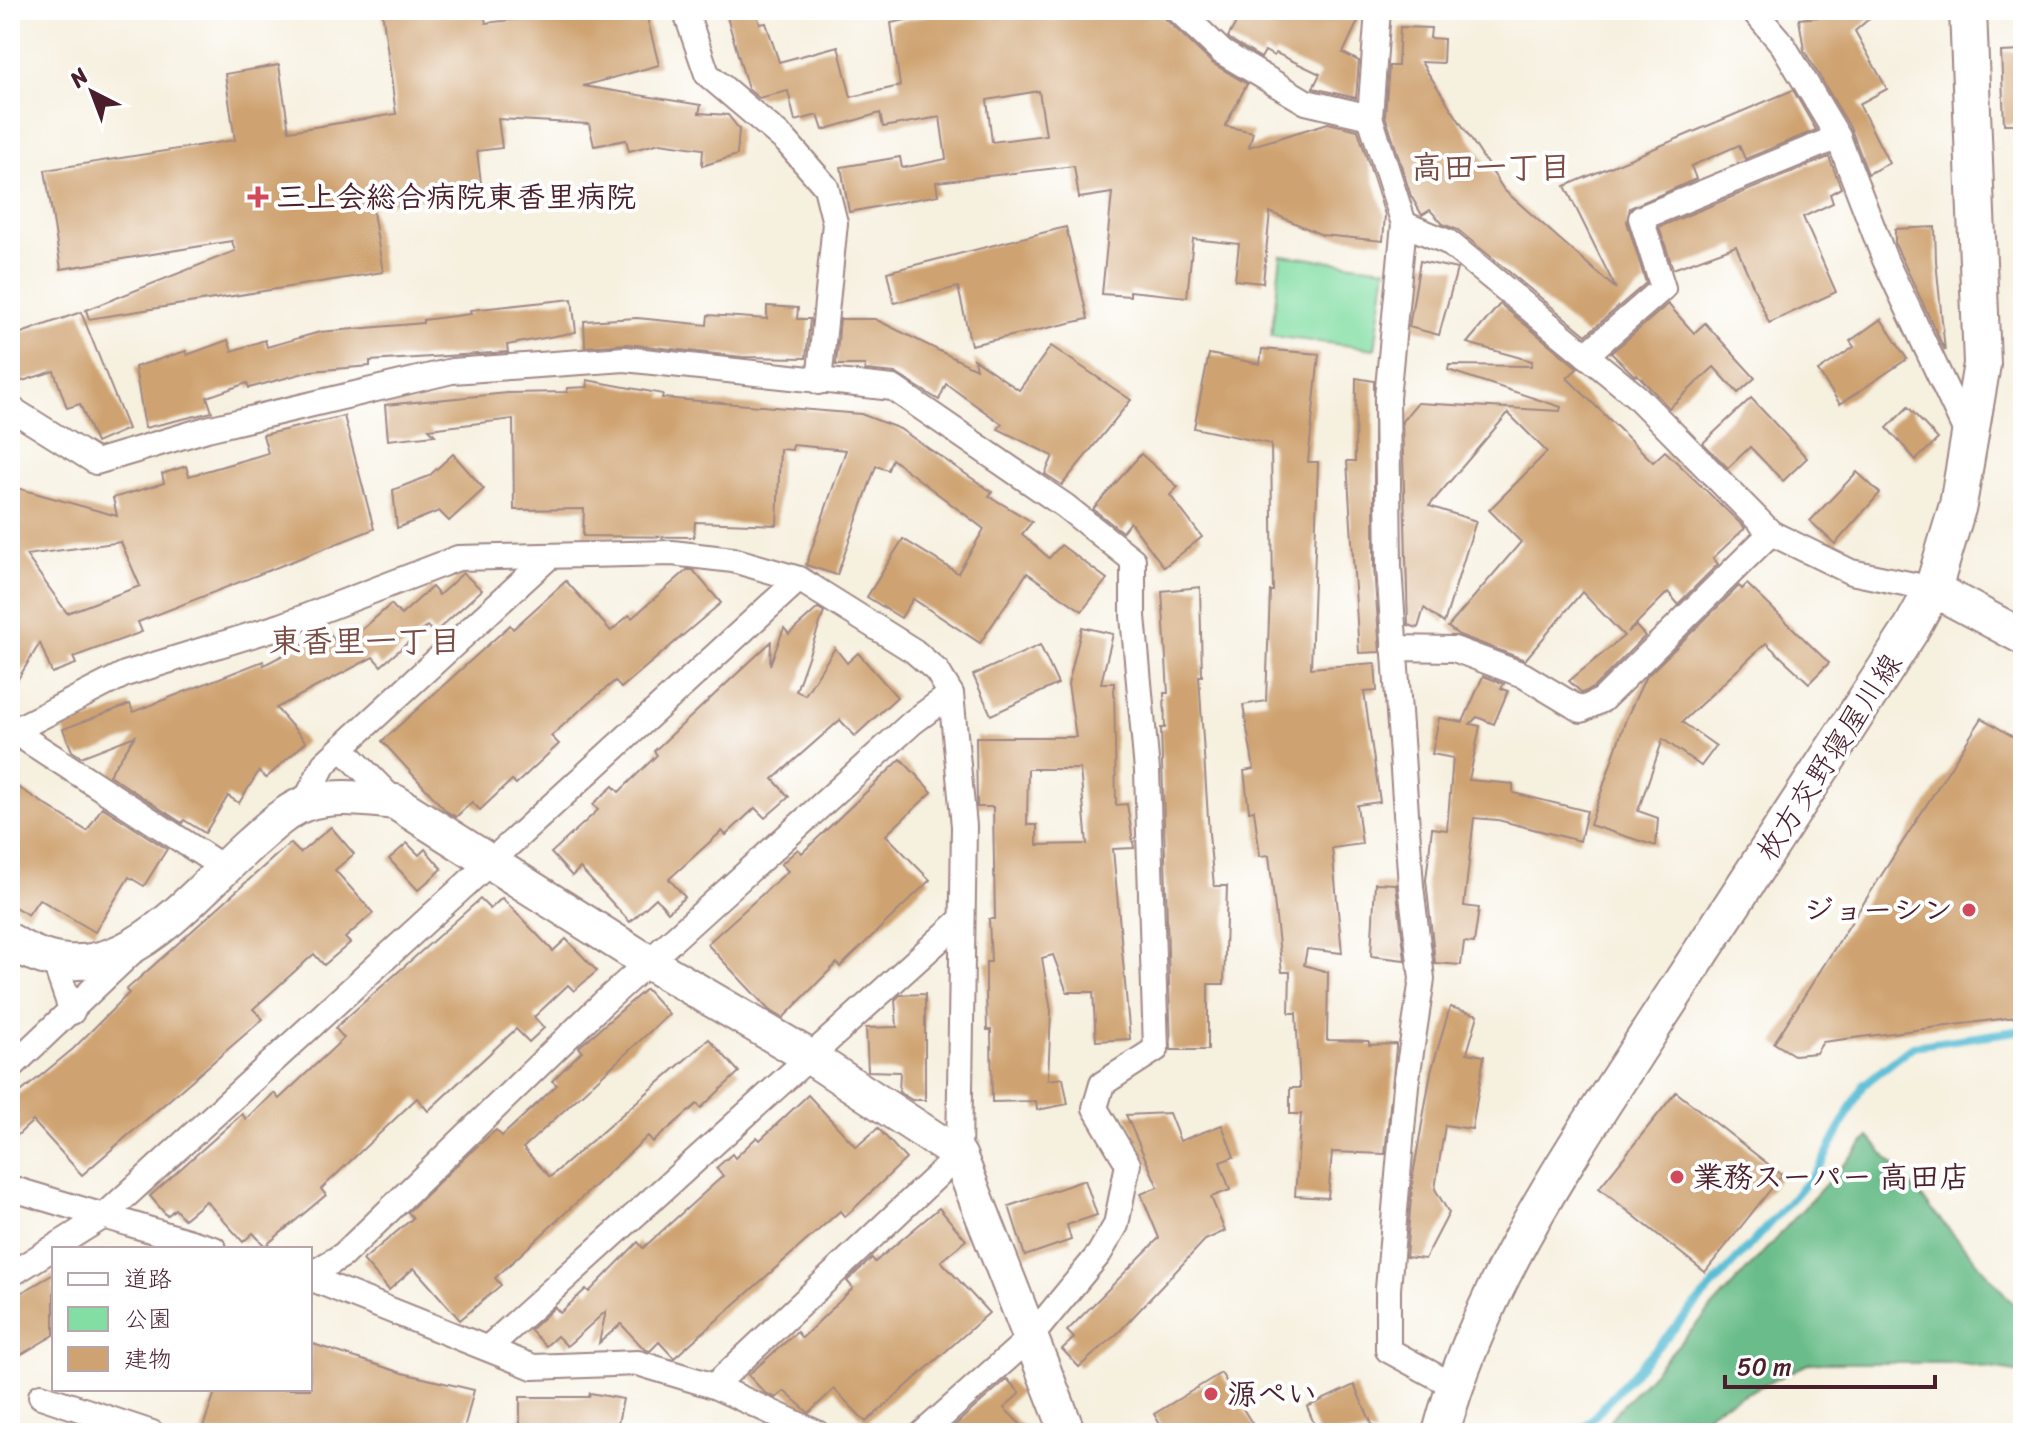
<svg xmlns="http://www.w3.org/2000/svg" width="2033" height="1443" viewBox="0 0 2033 1443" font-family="Sriracha,'Klee One',sans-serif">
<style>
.green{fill:#83dea4;stroke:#667e68;stroke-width:2}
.forest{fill:#6abd8a;stroke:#5a6e5a;stroke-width:2}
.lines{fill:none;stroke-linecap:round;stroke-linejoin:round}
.stream{stroke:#56bcd4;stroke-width:8}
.building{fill:#cfa371;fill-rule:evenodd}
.street-casing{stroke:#a08885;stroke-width:28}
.secondary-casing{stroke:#a08885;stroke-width:38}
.primary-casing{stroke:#a08885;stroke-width:40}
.street{stroke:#fff;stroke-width:24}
.secondary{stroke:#fff;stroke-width:34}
.primary{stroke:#fff;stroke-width:36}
.poi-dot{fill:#d1495b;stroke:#fff;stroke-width:3}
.labels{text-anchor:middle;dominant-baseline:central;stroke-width:8;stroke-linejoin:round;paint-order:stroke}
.poi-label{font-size:30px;font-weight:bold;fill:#4a1f2b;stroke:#fff;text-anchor:start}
.street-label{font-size:30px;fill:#4a1f2b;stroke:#fff}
.neighbourhood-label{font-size:32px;font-weight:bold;fill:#794d44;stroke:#fff}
</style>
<rect width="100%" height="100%" fill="#fff"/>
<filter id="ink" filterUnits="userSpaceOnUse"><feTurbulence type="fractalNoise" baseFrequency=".0125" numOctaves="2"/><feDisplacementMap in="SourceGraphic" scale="16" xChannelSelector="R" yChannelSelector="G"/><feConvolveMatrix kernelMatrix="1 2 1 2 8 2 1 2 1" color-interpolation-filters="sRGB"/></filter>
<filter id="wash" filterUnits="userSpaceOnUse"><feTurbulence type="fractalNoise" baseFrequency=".006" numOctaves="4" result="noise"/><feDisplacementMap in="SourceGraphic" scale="32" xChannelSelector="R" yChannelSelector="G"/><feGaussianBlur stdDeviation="1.8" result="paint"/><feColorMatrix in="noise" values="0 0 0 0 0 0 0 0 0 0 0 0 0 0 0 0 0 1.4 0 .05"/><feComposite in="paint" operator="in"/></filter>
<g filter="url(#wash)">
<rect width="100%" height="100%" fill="#f6f0df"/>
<path class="green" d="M1281,255l105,13 -11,81 -104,-13z"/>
<path class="forest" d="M1869,1137l154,178v58l-67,-10h-146l-99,47 -17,23h-85l1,-14z"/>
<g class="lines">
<path class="stream" d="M1584,1433l-1,-4 235,-259 45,-85 50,-39 110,-16"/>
</g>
<g id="blocks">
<g class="building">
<path d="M382,10h84l1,6 17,-1 2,8 66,-8 -1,-5h94l14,55 -76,21 118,19 -2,8 29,2 11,14 -2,26 -35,11 1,-17 -43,-6 -31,8 -3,-11 -32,6 -5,-22 -91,-5 4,29 -25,3 5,40 -110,15 11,66 -294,47 -3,-9 149,-59 -3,-10 -171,28 -16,-99 190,-30 -10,-66 54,-9 10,66 107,-17z"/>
<path d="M725,10h30l5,14 6,-1 13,39 59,-16 13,51 49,-11 -9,-63 64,-13h201l56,53 35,21 -22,42 28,6 -4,15 79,-24 30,7 27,85 -2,26 -61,-6 -52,-23 -7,71 -28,-3 4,-36 -46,-5 -6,58 -57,-6v5l-28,-2 10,-101 -33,5 -5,-32 -138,16 2,13 -89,17 -8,-45 59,-10 2,11 44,-9 -6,-42 -57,10 -3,-14 -57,17 -5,-15 -23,6 -7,-30 -29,7 -11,-9zM1039,91l7,44 -54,7 -5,-42z"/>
<path d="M1243,10h98l18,9 -16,34 16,8 -3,37 -43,-10 7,-14 -44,-21 -2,3 -9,-5 -4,7 -30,-18 -3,-3z"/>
<path d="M1878,11l-23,20 32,58 -28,15 30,59 -21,11 -17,-45 -47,-79 -5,-31z"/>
<path d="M1400,27l31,1 -1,10 14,1 -1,24 -22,-1 83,128 112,99 -51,-103 228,-96 23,40 -71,29 -6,-14 -48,21 5,13 -66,29 -3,14 19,61 -60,52 -128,-105 -15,-6 -13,-14 -8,5 -11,-19 -26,-81 4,-49h9z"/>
<path d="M2023,51v73h-19l-3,-72z"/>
<path d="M1829,157l12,31 -11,6 3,9 -30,14 33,75 -67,31 -33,-77 -63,23 -14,-42z"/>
<path d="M1066,227l22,92 -117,26 -13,-58 -64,16 -7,-31z"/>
<path d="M1935,227l1,34 9,90 -50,-107v-15z"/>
<path d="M1420,261l37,8 -18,66 -30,-8z"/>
<path d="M572,299l4,33 -69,13 1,7 -138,9v5l-59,5 -62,17 -2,-5 -40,14 5,15 -67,16 -10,-61 51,-16 1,4 41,-15 4,11 33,-11 2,7 53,-15 103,-9v-3l48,-6 -1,-4z"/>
<path d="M1500,304l78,64 -11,10 86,84 12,-11 80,77 -32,30 5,6 -40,40 -10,-12 -40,40 8,-6 9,10 -52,52 -11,5 -13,-12 55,-45 -42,-44 -57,68 -66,-25 -11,-8 73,-85 -32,-32 58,-58 -39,-39 -79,93 47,15 -32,102 -20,-15 -6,20 -10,-3 -6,-204 15,-18 143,8 1,-4 -113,-37 1,-5 82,1 1,-5 -65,-18z"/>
<path d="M1668,304l26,29 11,-10 50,55 -17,15 -24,-26 -45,41 -32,-34 -2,2 -24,-23z"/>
<path d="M767,306l31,2 -1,11h13l-4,39 -64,-1 -115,-13 -42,3 -1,-26 53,-3 70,7 1,-10 59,4z"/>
<path d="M81,312l47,117 -32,14 -16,-39 -13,4 -13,-37 -44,14v-48z"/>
<path d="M840,319h35l101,50 -2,-10 45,31 32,-44 80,54 -69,85 -17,-11 8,-18 -55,-27 4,-5 -56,-40 -7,16 -44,-27 -30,-3v-5h-29z"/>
<path d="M1881,319l26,40 -67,45 -22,-33 36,-24 -4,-6z"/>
<path d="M1262,349l57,5 -11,108h10l-7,206 64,-5 2,28 -13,1 16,110 -23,3 5,39 -30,4 10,105 -35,-4 -3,16 24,7 -1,68 42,1v4l27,-1v4l-11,106 -53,-2 -4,46 -33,-2 6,-82h-11v-26h10l-4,-75h-7l1,-41h-8l-13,-117 -9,1 -6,-46 -5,1 -5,-40 10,-2 -11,-64 23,-4 4,-110h3l-2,-147 -77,-16 15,-74 51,10z"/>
<path d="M1356,378l18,3v186l6,85 -21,1 -12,-192h8z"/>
<path d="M587,380l76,14 -1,4 199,16 39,15 92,63 -3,4 43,26 -10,12 27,24 12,-13 46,34 -25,32 -55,-38 -47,70 -67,-44 -12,19 -34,-21 36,-58 55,34 26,-44 -92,-70 -4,11 -12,-4 -39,109 -31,-10 40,-115 -53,-5 -1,5 -12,-1 -3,76 -82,-3 -1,15 -111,-1 1,-27 -70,1 -1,-91 -84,10 6,6 -47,5 -3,-35 123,-12 59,-1v-4l21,-1z"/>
<path d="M1751,398l56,60 -24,23 -33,-34 -22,21 -25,-25z"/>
<path d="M1908,407l30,32 -22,21 -29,-32z"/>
<path d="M344,416l30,113 -236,93 4,10 -69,25 3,7 -24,9 -12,-30 -30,49v-206l107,30 -4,-18 51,-15 -2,-9 24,-8 3,10 79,-23 -5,-18zM121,542l19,44 -73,27 -41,-58z"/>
<path d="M453,454l31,35 -35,32 -10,-10 -42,17 -4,-38 36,-14z"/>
<path d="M1141,454l37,33 -8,8 32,42 -38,30 -34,-45 -8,10 -29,-23z"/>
<path d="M1857,472l23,21 -45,51 -25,-23z"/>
<path d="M687,570h6l28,33 -100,85 -6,-7 -29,24 -35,31 8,8 -43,40 -4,-4 -32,30 -8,-8 -16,15 -10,-6 -64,-70 128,-116 3,4 53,-48 45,50 18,-16 3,3z"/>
<path d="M463,573l19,17 -48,43 -7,-7 -46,40 -8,-9 -97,51 30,34 -40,36 -7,-7 -20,32 -11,-7 -23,37 -21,-13 -2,3 -73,-48 26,-39 -54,21 -9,-6 -9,-22 67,-25 3,8 130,-51 1,4 65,-34 10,19 52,-46 10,11 31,-28 7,8z"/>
<path d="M1747,584l82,79 -20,20 -43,-40 -84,79 34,24 -15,20 -38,-27 -25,72 20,7 -2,28 -66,-21 36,-106 19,-41 94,-92 3,3z"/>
<path d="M1200,587l2,89h-3l10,158 5,52h13l-3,98h-16v66h-37l-10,-322h4l-1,-35h4l-6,-102z"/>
<path d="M818,608l6,4 -28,79 9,4 30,-47 12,15 11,-10 39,44 -42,39 -15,-16 -67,59 16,18 -24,21 -10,-10 -29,27 -4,-4 -53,48 16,18 -17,15 -12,-14 -26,24 -50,-54 -8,8 -21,-23 47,-43 -5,-6 20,-18 6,6 38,-37 -3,-4 117,-109 -1,23 14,-37 5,6z"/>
<path d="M1082,627l31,7 -12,49h13l2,122 11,-1 7,44 -21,1 17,190 -34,2 -3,-49h-26l-14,-37 -11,3 9,53 -3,69 15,-2 5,26 -31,6 -1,-9 -44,1 -1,-72h-4l-1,-39v-29h5l-2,-43h6l-2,-112h-16l-1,-70h100l-8,-53zM1028,769h52l7,75 -50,1v-20h-10z"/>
<path d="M1040,645l18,39 -67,31 -18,-40z"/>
<path d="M1483,676l21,8 -3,4 7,3 -14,33 -17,-7 -7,7 10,2 -11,54 44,4v9l74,18 -7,30 -82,-21 -24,-2 -10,88 15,2 -5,35 -10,-1 -3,23 -26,-2 -9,-83 6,-52 15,2 6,-72 -21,-4 7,-36 24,4z"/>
<path d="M1982,718l41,25v273l-200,26 -7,11 -22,2 -20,-12z"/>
<path d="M901,759l31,33 -46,43 44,45 -90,87 -3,-4 -54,55 -14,-8 -62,-66 81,-73 -7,-7 17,-15 4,4z"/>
<path d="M10,782l77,49 15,-24 65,42 -23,37 -15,-9 -34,55 -56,-33 -11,16 -18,-11z"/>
<path d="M331,827l23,27 -19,16 38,43 -28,25 5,5 -26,22 -10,-11 -61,55 10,10 -181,156 -49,-54 -23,21v-41l63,-52 56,-56 -3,-3 164,-147 10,10z"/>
<path d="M407,843l12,12 6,-6 17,20 -24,21 -29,-31z"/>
<path d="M1375,883l21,1 9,76 -34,-4z"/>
<path d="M502,898l51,53 13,-12 31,32 -23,20 -6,-6 -34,32 10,11 -15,14 -13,-13 -88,82 -11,-13 -96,91 5,6 -61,51 -12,-13 -10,9 -37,-41 -22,18 -9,-10 -8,7 -17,-20 92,-82 4,5 28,-26 5,6 65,-61 -9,-10 145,-129 10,10z"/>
<path d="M646,989l23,25 -146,134 27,29 159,-138 30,33 -38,36 -4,-4 -44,38 -5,-6 -153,142 6,7 -41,35 -46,-52 -25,22 -26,-30 50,-42 -5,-6 57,-55 31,-27 6,6 55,-51 -5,-4 30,-30 -3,-4z"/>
<path d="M925,994v106h-13l-13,-8 1,-20 -32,-1 -2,-43 31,-1 -2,-27 5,-5z"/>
<path d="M1450,1007l28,8 -11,38 17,3 -12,73 -27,-4 -10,64 14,24 -24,46 -19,-2 7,-82 18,-103z"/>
<path d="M1676,1092l106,83 -77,97 -106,-84z"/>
<path d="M808,1095l48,52 22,-19 28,31 -61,58 -5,-6 -166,147 -15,-16 -9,9 -6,-2 -23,-25 -22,19 7,-32 -39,35 -10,-10 -11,10 -16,-16 25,-23 5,6 26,-24 3,3 49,-50 5,6 80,-72 -7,-8 16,-14 3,4 22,-21 3,3z"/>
<path d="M1169,1113l11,28 42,-16 12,32 -14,5 10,28 -19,7 14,34 -20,9 -87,93 -39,34 -17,-18 12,-11 -7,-7 92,-93 -18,-44 17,-7 -32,-72z"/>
<path d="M1085,1180l12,35 -30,10 4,15 -46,16 -16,-50z"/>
<path d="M939,1208l27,32 -25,21 48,52 -123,109 -32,-33 -25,24 -25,-22 -8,7 -11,-5 -17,-18 49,-43 5,6 51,-50 -6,-7 25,-23 3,4z"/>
<path d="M54,1274v61l-44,26v-62z"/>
<path d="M310,1343l92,30 72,17 -11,43h-262l15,-44h94z"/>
<path d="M1221,1373l37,60h-93l-11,-19z"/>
<path d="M1007,1379l13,14 -16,15 25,25h-83z"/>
<path d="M1354,1385l22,48h-58l-11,-26z"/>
<path d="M590,1393l33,6 -7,34h-34l1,-5h-63v-31h69z"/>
</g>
</g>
</g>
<g filter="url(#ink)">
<use href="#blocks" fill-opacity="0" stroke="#a08885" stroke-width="2"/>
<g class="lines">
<defs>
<g id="street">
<path d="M685,10l22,64 79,67 40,46 9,36 -16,159"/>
<path d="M1178,10l44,42 84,50 64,15"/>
<path d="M1378,10l-8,107 34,107 -17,174 2,169 22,319 11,93 -16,106 -18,204v61l66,36"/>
<path d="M1753,10l30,35 55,92 47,123 84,178"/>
<path d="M1404,224l44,18 188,154 135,137 80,39 82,17"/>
<path d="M1586,355l77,-67 -22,-70 197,-81"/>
<path d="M10,408l86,54 111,-33 245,-58 173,-12 268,29 172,118 68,54v56l14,155 9,278 -54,35 -7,24 33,56 -12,61 -17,29 -69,84 -107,95"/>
<path d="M1394,648l60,1 69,26 58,35 21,-10 169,-167"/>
<path d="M10,729l214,139"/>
<path d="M13,731l112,-57 156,-48 177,-68 214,-5 61,7 66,19 115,72 23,20 14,23 13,132 -5,329 -245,231"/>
<path d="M342,748l53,54"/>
<path d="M304,804l20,-40 225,-207"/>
<path d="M55,963l17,49"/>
<path d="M10,1068l123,-117"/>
<path d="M10,1188l204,61"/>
<path d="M10,1275l94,-59 695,-637"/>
<path d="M310,1275l33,-20 259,-251 311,-282 38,-28"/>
<path d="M310,1278l223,89 105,-4 76,23 103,47"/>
<path d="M488,1348l473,-428"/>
<path d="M41,1396l111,37"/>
</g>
<g id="secondary">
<path d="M1933,589l90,48"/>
<path d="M10,941c101,65 170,-34 240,-97 16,-14 34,-32 54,-40 30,-10 61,-5 91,-2l253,160 162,95 149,98 109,278"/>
</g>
<path id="primary" d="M1441,1433c40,-152 134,-286 218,-416 84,-129 168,-257 251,-386l23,-42 25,-84 24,-141 -14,-354"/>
</defs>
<use href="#street" class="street-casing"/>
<use href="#secondary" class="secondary-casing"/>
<use href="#primary" class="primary-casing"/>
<use href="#street" class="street"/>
<use href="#secondary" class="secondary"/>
<use href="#primary" class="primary"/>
</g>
</g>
<g class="poi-dot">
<path d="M254 185h8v8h8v8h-8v8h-8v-8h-8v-8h8z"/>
<circle cx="1969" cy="910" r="8"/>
<circle cx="1677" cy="1177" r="8"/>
<circle cx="1211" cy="1394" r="8"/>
</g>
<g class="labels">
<g class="poi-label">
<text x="276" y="197">三上会総合病院東香里病院</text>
<text x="1953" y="910" text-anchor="end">ジョーシン</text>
<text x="1693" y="1177">業務スーパー 高田店</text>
<text x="1227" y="1394">源ぺい</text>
</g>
<g class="street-label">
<text transform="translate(1829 757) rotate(-57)">枚方交野寝屋川線</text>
</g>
<g class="neighbourhood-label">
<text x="1491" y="167">高田一丁目</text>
<text x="365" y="641">東香里一丁目</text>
</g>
</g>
<rect width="2033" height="1443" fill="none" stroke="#fff" stroke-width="40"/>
<rect x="52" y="1247" width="260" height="144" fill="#ffffff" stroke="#b7a5aa" stroke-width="2"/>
<rect x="68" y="1273" width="40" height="12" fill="#ffffff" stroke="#b7a5aa" stroke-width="2"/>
<text x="124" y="1287" font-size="24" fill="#4a1f2b">道路</text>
<rect x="68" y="1307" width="40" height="24" fill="#83dea4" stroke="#b7a5aa" stroke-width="2"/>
<text x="124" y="1327" font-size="24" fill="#4a1f2b">公園</text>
<rect x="68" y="1347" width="40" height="24" fill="#cfa371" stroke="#b7a5aa" stroke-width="2"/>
<text x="124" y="1367" font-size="24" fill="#4a1f2b">建物</text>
<g transform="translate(92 92) rotate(318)" stroke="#ffffff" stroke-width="6" paint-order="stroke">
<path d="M0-6L14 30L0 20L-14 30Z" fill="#4a1f2b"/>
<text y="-12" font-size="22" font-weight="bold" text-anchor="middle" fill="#4a1f2b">N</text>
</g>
<path d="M1725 1375v12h210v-12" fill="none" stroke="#4a1f2b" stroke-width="4"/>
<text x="1737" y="1375" font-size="24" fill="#4a1f2b" stroke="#ffffff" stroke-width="6" paint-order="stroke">50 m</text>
</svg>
